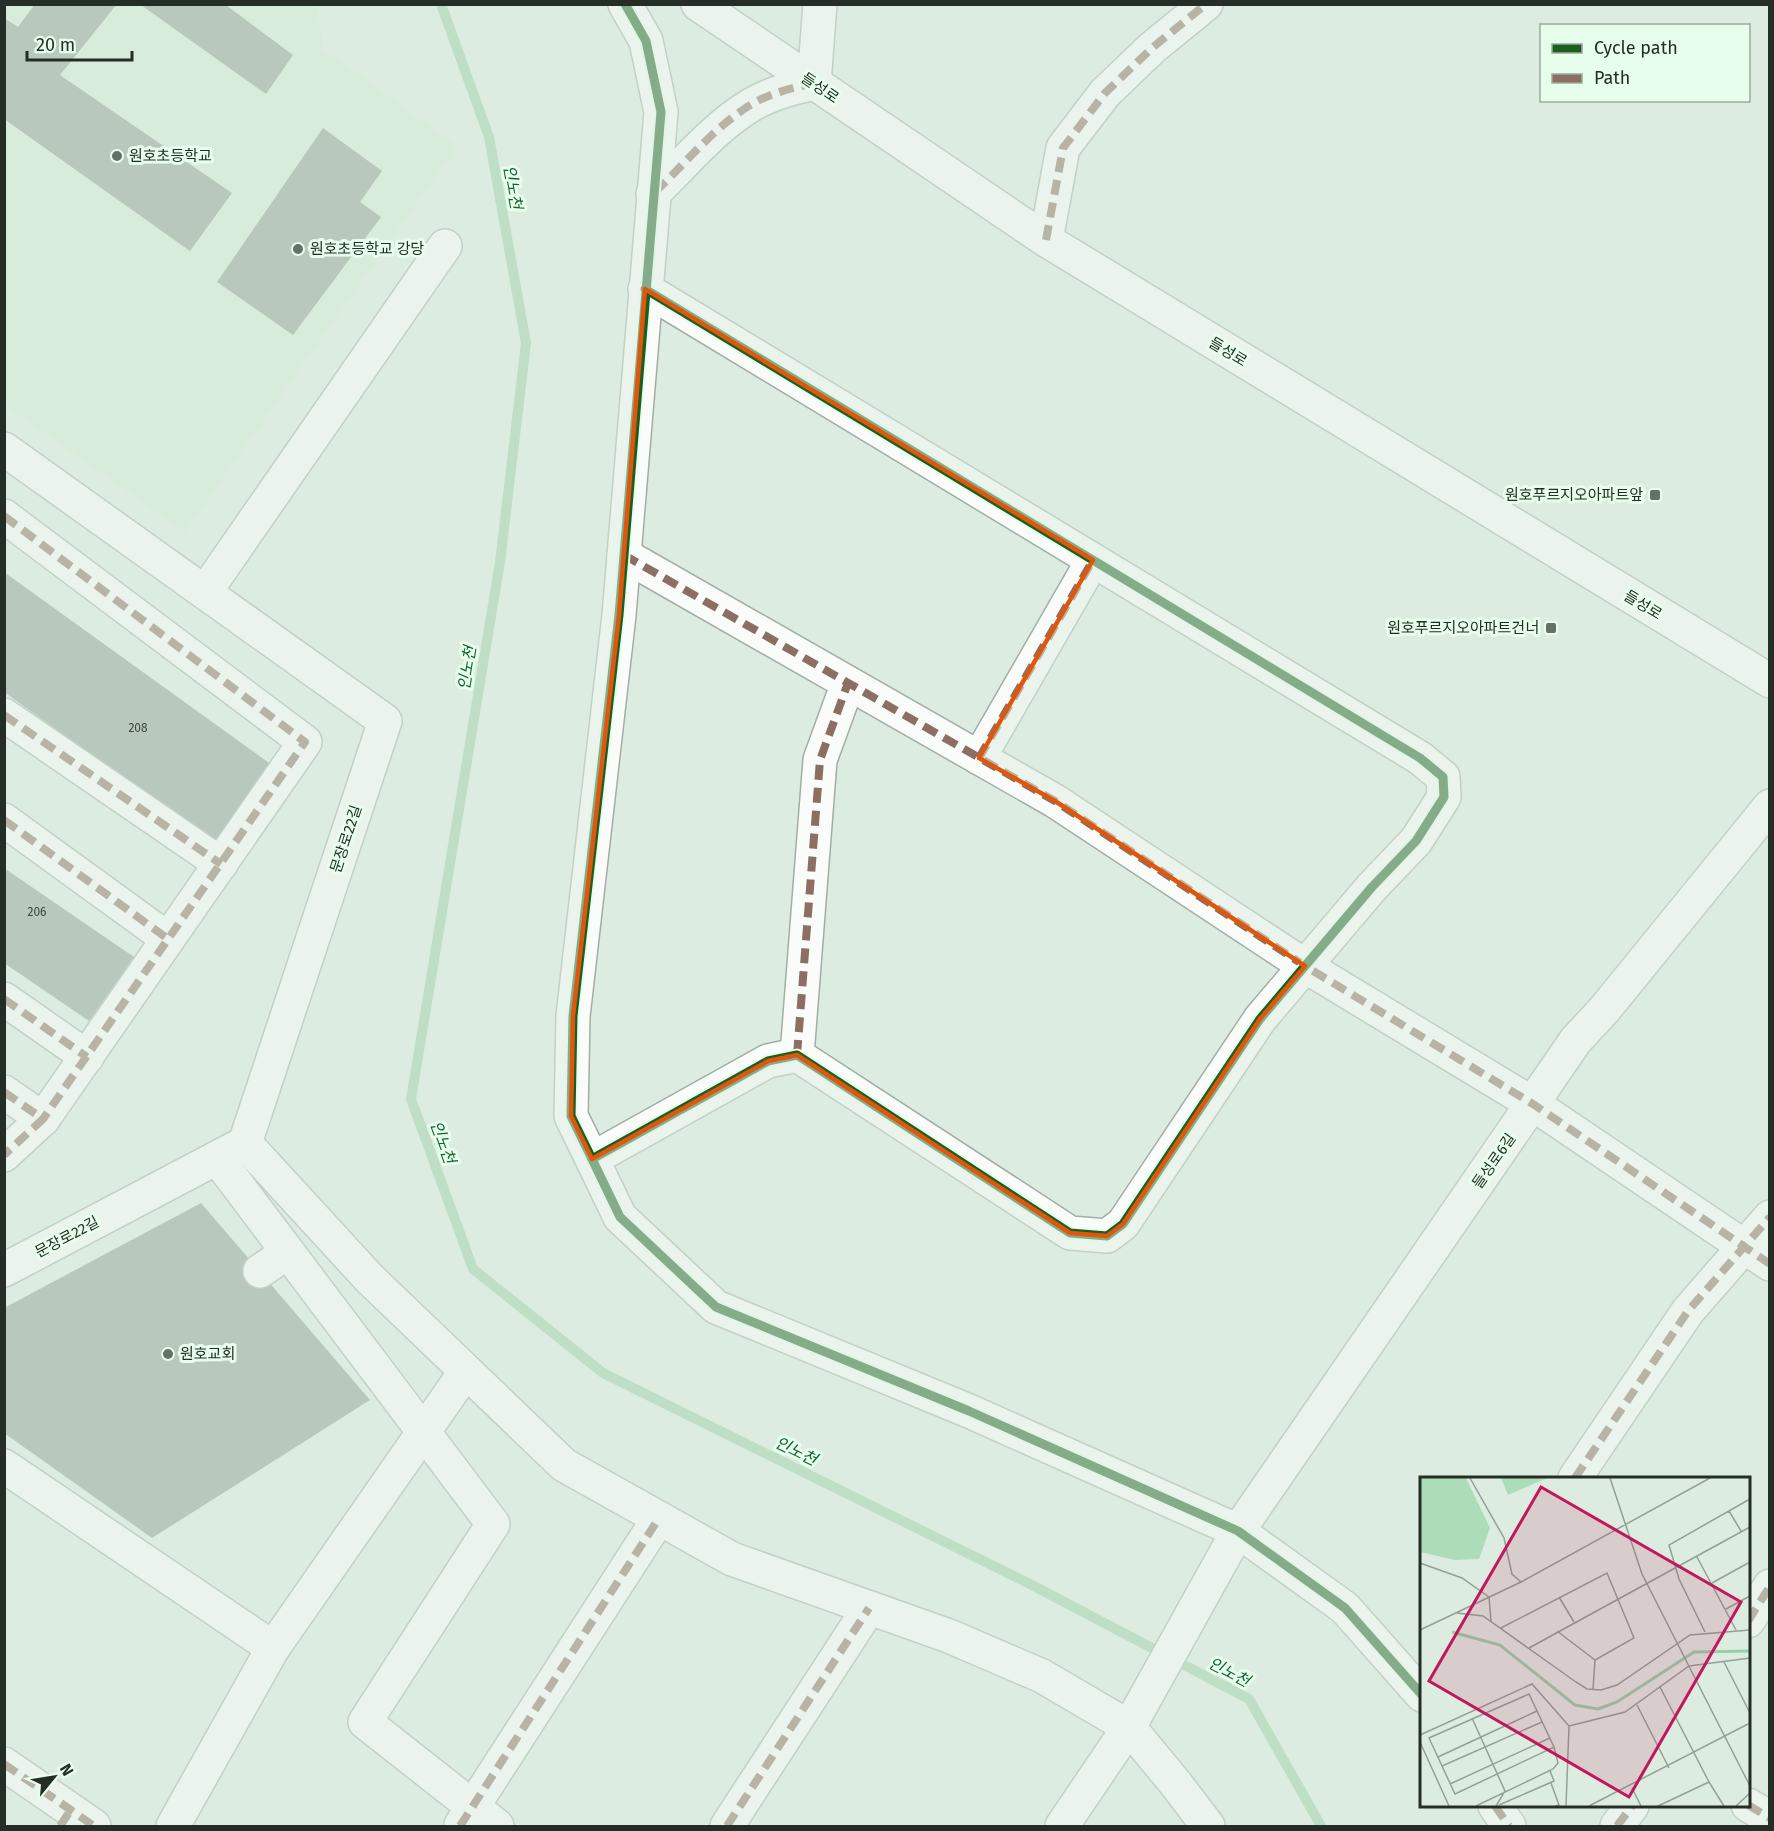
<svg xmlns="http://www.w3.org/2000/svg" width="1774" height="1831" viewBox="0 0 1774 1831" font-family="'Fira Sans','Noto Sans KR',sans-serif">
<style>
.built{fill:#d2ebd7}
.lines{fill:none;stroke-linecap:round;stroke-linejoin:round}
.stream{stroke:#99cfa7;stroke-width:10}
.building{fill:#8f9b92}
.minor-casing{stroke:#a2aea5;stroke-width:36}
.minor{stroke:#fafcfa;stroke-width:33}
.quiet{stroke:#8d6e63;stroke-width:8;stroke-dasharray:15 8;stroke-linecap:butt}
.cycleway-casing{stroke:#e8feed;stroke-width:13}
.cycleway{stroke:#1b5e20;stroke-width:9}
.marked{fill:none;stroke:#de570d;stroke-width:4.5;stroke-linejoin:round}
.poi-dot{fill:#657067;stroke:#e8feed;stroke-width:2}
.labels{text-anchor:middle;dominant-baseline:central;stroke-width:6;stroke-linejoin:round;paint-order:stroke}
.number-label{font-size:12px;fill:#3f4941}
.street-label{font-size:15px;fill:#242e26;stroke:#e8feed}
.poi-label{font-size:15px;fill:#242e26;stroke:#e8feed;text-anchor:start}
.water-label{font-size:16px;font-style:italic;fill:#146332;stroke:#e8feed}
.inset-river{fill:none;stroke:#99cfa7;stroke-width:3}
.inset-road{fill:none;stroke:#93a096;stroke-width:1.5}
.view{fill:#c2185b;fill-opacity:0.15;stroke:#c2185b;stroke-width:3}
.inset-edge{fill:none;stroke:#242e26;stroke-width:3}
</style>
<rect width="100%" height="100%" fill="#ddece0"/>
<path class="built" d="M5,5h312l6,44 134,97 -272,386 -180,-127z"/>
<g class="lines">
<path class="stream" d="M441,4l48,133 37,206 -26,219 -89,537 62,170 130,104 429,212 217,114 72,127"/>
</g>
<g class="building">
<path d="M35,4h82l-57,71 172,118 -42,58 -186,-132v-101l14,9z"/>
<path d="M141,5h85l67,50 -27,39z"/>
<path d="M323,128l59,43 -22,31 21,15 -88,118 -76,-53z"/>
<path d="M4,572l268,193 -56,79 -212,-152z"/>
<path d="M4,868l130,89 -45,64 -85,-58z"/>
<path d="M201,1203l169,197 -218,138 -148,-105v-125z"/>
</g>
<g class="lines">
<defs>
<g id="minor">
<path d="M625,4l21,37 15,71 -42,503 -46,401 -2,100 21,43 28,58 96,90 253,104 269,120 107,77 77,87"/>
<path d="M698,4l348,236 724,441"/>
<path d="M814,83l6,-79"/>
<path d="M653,194c30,-29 63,-69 100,-90 19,-11 40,-16 61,-21"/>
<path d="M1046,240l17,-92 42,-55 47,-45 54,-44"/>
<path d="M4,449l381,272 -140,422 -241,127"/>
<path d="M4,516l301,226 -262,377"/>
<path d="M624,555l431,246 250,165 228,138 237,160"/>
<path d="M205,592l240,-346"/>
<path d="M4,715l217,149"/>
<path d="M979,758l114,-198"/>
<path d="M4,820l164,119"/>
<path d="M4,999l83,58"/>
<path d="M797,1055l23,-295 28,-77"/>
<path d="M4,1092l39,27 -39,36"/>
<path d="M245,1143l124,135 195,187 168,94 217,77 93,40 87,51 47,57 32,42"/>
<path d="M217,1158l276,366 -128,198 132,104"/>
<path d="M592,1159l176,-98 29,-6 273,178 37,3 16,-12 137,-205 112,-132 44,-46 28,-44 -1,-20 -23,-19 -775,-469"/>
<path d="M260,1271l28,-19"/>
<path d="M4,1466l269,182 193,-277"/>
<path d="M1575,1478l113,-167 82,-94"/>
<path d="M1748,1621l22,-35"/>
<path d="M4,1764l90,62"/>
<path d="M1748,1805l22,13"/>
<path d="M1495,1806l14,20"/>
<path d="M461,1825l198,-307"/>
<path d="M173,1826l100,-178"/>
<path d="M727,1826l142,-218"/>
<path d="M1062,1826l67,-99 109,-196 338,-491 28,-30 166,-204"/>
<path d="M1617,1826l15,-20"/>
</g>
</defs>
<use href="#minor" class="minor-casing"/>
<use href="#minor" class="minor"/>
<g class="quiet">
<path d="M655,192c31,-29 60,-66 97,-88 19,-11 40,-16 62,-21"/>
<path d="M1046,240l17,-92 42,-55 47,-45 54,-44"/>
<path d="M4,516l301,226 -262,377"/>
<path d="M624,555l431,246 250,165 228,138 237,160"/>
<path d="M4,715l217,149"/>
<path d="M979,758l114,-198"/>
<path d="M4,820l164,119"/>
<path d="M4,999l83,58"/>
<path d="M797,1055l23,-295 28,-77"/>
<path d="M4,1092l39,27 -39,36"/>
<path d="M1575,1478l113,-167 82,-94"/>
<path d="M1748,1621l22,-35"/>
<path d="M4,1764l90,62"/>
<path d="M1748,1805l22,13"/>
<path d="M1495,1806l14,20"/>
<path d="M60,1826l10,-15"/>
<path d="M460,1826l199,-308"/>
<path d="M727,1826l142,-218"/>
<path d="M1617,1826l15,-20"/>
</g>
<defs>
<g id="cycleway">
<path d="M625,4l21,37 15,71 -42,503 -46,401 -2,100 21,43 28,58 96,90 253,104 269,120 107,77 77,87"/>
<path d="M592,1159l176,-98 29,-6 273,178 37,3 16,-12 137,-205 112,-132 44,-46 28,-44 -1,-20 -23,-19 -775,-469"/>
</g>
</defs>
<use href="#cycleway" class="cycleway-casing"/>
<use href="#cycleway" class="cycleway"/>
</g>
<path d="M0 0H1774V1831H0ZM645,289l448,271 -114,198 76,43 250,165 -45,53 -137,205 -16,12 -37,-3 -273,-178 -29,6 -176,98 -21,-43 2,-100 46,-401z" fill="#ddece0" fill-opacity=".55" fill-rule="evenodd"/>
<path class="marked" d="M645,289l448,271 -114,198 76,43 250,165 -45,53 -137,205 -16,12 -37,-3 -273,-178 -29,6 -176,98 -21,-43 2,-100 46,-401z"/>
<g class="poi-dot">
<circle cx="117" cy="156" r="6"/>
<circle cx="298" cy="249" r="6"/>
<rect x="1649" y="489" width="12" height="12" rx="3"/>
<rect x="1545" y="622" width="12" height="12" rx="3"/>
<circle cx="168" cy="1354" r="6"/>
</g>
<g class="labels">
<g class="number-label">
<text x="138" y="728">208</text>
<text x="37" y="912">206</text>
</g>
<g class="street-label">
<text transform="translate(820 88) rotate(34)">들성로</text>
<text transform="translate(1228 352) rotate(31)">들성로</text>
<text transform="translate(1643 605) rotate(31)">들성로</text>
<text transform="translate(346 839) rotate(-72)">문장로22길</text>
<text transform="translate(1494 1161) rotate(-55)">들성로6길</text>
<text transform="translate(67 1237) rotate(-28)">문장로22길</text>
</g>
<g class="poi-label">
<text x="129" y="156">원호초등학교</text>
<text x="310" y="249">원호초등학교 강당</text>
<text x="1643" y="495" text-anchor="end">원호푸르지오아파트앞</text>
<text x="1539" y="628" text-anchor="end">원호푸르지오아파트건너</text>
<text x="180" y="1354">원호교회</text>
</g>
<g class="water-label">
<text transform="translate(513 187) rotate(80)">인노천</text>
<text transform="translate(467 668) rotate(-81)">인노천</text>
<text transform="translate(443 1142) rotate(70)">인노천</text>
<text transform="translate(796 1451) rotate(26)">인노천</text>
<text transform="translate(1229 1672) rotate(28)">인노천</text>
</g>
</g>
<g transform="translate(1420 1477)">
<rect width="330" height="330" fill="#ddece0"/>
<path d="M0,1h46l24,50 -11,31 -24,1 -35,-8zM81,1h46l-39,17z" fill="#addcb8"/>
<path class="inset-river" d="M32,155l48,13 75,60 23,4 19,-7 77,-50 56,-1"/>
<path class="inset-road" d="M50,1l34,60 8,36 9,8M190,1l32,96 108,212M309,34l12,20M277,80l39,73M0,86l42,15 27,19M292,106l38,-21M69,120l2,24M139,120l15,25M306,132l24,-13M37,136l26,3 93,66 11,7 14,1 16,-5 73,-50 60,-5M81,151l106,-55 27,65 -39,22 -2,29M0,153l101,-48 189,-104M137,154l38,29M285,155l-26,-53 -10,-34 81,-46M109,171l221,-121M304,185l26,51M240,210l49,95M217,228l32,63M52,241l33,73 -9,15M149,249l56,-14 64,-46 61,-8M0,258l112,-51 37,42 -3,80M0,265l29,64M18,280l99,-46M22,289l100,-44M131,306l8,22 -4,1M30,307l100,-46M212,311l9,18M79,328l55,-24 -4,-10M56,329l77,-37 5,-6 -4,-16 -99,47 -26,-56 100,-44 25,53M169,329l161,-83M238,329l51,-24 15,24M316,329l14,-13"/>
<path class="view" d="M121,10l200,115 -112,195 -200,-116z"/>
<rect width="330" height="330" class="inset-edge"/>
</g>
<rect width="1774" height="1831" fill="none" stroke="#242e26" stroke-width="12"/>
<rect x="1540" y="24" width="210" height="78" fill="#e8feed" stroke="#9aab9d" stroke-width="1.5"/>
<rect x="1552" y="44" width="30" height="9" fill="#1b5e20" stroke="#9aab9d" stroke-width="1.5"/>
<text x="1594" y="54" font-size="18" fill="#242e26">Cycle path</text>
<rect x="1552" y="74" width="30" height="9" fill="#8d6e63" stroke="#9aab9d" stroke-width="1.5"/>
<text x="1594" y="84" font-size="18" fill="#242e26">Path</text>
<g transform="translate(54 1777) rotate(60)" stroke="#e8feed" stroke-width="4.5" paint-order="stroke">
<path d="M0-4.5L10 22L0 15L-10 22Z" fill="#242e26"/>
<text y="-9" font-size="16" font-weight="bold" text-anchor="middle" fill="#242e26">N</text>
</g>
<path d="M27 51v9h105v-9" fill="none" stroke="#242e26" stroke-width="3"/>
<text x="36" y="51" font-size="18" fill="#242e26" stroke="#e8feed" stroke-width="4.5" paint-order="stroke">20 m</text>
</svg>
